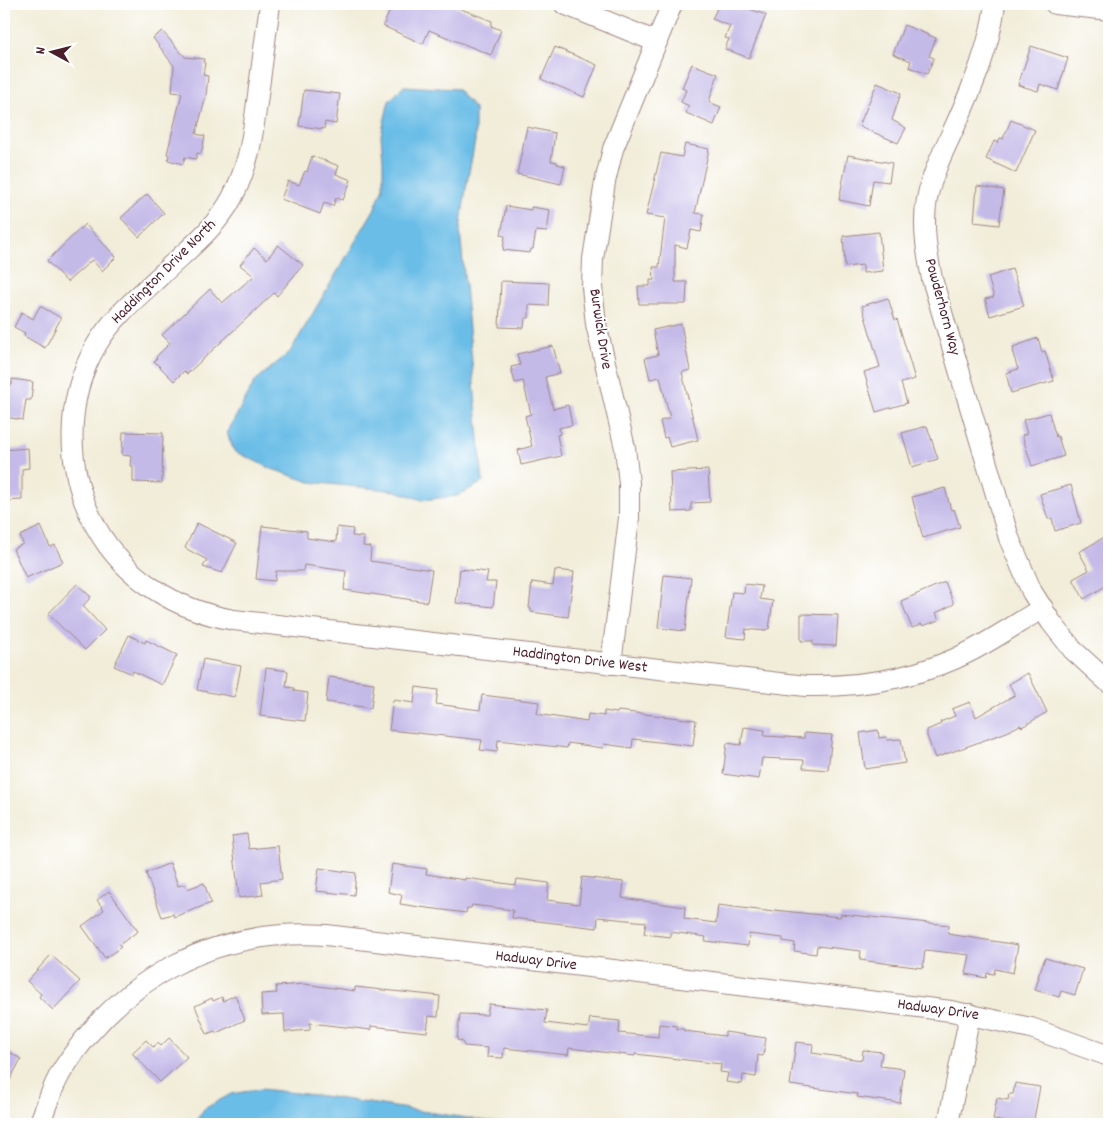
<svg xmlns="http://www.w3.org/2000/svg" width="1113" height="1128" viewBox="0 0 1113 1128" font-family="Dekko,sans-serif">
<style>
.water{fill:#6bbde7;stroke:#5a6e89}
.building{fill:#c4bae8}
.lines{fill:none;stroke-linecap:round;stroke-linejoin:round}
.minor-casing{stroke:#9e8682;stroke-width:22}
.minor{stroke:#fff;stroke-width:20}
.labels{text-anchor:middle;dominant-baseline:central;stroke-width:4;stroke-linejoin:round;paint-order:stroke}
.street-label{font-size:16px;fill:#4a1f2b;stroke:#fff}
</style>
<rect width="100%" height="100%" fill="#fff"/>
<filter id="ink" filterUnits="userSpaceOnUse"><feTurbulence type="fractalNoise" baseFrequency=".02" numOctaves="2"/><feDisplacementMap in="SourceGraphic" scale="10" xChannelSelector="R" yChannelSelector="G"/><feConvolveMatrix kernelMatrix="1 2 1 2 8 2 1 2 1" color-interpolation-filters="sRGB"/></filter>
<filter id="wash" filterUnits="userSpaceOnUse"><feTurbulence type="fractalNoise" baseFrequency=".0096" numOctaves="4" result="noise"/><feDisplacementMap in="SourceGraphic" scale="20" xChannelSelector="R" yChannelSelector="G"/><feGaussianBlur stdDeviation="1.12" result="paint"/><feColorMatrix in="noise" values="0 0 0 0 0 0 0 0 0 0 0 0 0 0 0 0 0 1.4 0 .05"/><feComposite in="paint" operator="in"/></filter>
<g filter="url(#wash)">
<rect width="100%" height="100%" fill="#f1edd9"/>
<g class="water">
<path d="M404,86l53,3 18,20v32l-9,47 -6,42 23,252 -26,14 -35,4 -26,-9 -86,-9 -38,-13 -38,-18 -7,-18 28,-52 35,-29 85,-144 8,-21v-26l-2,-26 8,-34z"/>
<path d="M261,1089l62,7 182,28h89h-400l10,-15 27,-15z"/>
</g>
<g id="blocks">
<g class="building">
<path d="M393,4h55l44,17 -1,5 10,4 -10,25 -62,-25 -6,14 -40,-18z"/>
<path d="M719,4h17l30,11 -17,43 -24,-9 4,-10 -4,-1 5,-12 -18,-7z"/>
<path d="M904,25l32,13 -7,18 5,2 -7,16 -18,-7 2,-6 -18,-7z"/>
<path d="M162,31l23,26 19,2 -1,3 2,1 -2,12 5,1 -2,20 -10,38 9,2 -4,18 -4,-1 -1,6 -11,-2 -2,7 -15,-4 1,-5 -2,-1 15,-61 -10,-1 2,-26 -21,-28z"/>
<path d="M1031,46l37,12 -10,32 -18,-6 -2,7 -20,-6z"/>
<path d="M555,47l42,18 -13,32 -43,-18z"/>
<path d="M692,64l26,10 -9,28 12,5 -7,18 -28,-12 3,-7 -8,-4 5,-12 -4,-2z"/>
<path d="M877,83l24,10 -9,27 14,8 -8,15 -39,-17z"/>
<path d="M304,90l36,4 -4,30 -11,-2 -1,7 -25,-3z"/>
<path d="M1011,120l24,10 -19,43 -30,-14 8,-18 4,2 2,-5 3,1z"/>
<path d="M527,127l28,6 -4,28 6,1v2l8,2 -4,18 -44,-10z"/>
<path d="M685,144l24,5 -14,64 9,1 -3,18 -10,-2 -4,18 -12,-3v37h12l-1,22h-47l-1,-18h12v-6h4l-1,-13h6l6,-49 -19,-3 15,-62 21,4z"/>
<path d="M848,155l44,8 -3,19 -16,-2 -4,26 -30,-6z"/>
<path d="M312,156l27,10 -3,8 15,6 -8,20 -7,-2 -3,8 -9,-3 -4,11 -39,-15 7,-18 11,4 6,-14 2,1z"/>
<path d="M977,186l27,4 -5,35 -25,-3z"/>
<path d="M147,194l17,19 -25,24 -18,-19z"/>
<path d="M506,206l25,4v-3l19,3 -3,22 -11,-1 -3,18h-2l-1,4 -27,-3 2,-14 -4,-1z"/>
<path d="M85,224l31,33 -14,14 -10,-11 -25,22 -20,-21z"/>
<path d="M879,232l4,39 -20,2v-8l-18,2 -2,-31z"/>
<path d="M278,245l25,20 -26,31 -3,-3 -87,81 -3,-3 -10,10 -20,-20 3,-3 -1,-1 14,-14 -8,-8 48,-46 12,14 32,-27 -14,-11 14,-17 13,11z"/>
<path d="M1012,269l12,37 -34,10 -5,-17 9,-2 -6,-20z"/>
<path d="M501,281l48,2 -1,23 -19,-1v13h-4l-1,10 -25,-1z"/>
<path d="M888,298l7,22 2,-1 18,60 -14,4 6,20 -31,9 -12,-40 16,-5 -18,-61z"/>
<path d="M40,306l21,12 -16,30 -21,-12 1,-3 -11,-6 8,-15 11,7z"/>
<path d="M681,324l9,46 -8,2 16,68 -28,7 -3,-10 -3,1 -4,-17 10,-3 -10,-41 -10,2 -5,-21 13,-3 -5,-25z"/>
<path d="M1038,338l4,14 3,-1 9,30 -43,12 -5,-20 12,-4 -6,-18 2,-1 -1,-3z"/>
<path d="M553,346l7,27 -15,4 8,32 15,-4 4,20 -13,3 1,6 -3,1 4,21 -40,9 -3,-15 14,-4 -7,-30 6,-2 -8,-33 -8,2 -4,-16 9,-2 -3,-11z"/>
<path d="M12,379l21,3 -2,18h-5l-3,20 -19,-3v-33l8,1z"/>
<path d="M1049,413l7,24 2,-1 6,20 -32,10 -10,-31 5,-1 -4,-14z"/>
<path d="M927,426l11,33 -26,8 -10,-34z"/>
<path d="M123,432l40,1 -1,50 -29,-1v-16h-3l1,-10 -9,-1z"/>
<path d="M28,448l1,20 -7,1v31l-18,1v-51z"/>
<path d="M708,470l2,32 -19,1v8l-19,1 -2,-40z"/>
<path d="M1071,485l10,38 -26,8 -3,-13 -4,1 -8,-25z"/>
<path d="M945,488l6,22 3,-1 6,18 -37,11 -11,-41z"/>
<path d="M197,523l40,20 -15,30 -19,-6 4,-7 -22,-12z"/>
<path d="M41,526l9,21 5,-2 8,17 -37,16 -13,-29 10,-5 -3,-8z"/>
<path d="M262,526l45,5v7l29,4 1,-15 16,2 -1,7 12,1 -1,9 8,1 -1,14 62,9 -5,32 -83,-12 2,-19 -42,-6 -1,6h-27l-1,10 -19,-2z"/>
<path d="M1103,538l6,10v36l-25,15 -11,-20 16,-9 -10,-18z"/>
<path d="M460,569l28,3 -2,10h10l-3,25 -37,-4z"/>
<path d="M555,570l19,2 -6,45 -37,-5v-3l-2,-1 3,-26 21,3z"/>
<path d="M664,575l27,3 -6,53 -27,-3z"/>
<path d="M945,582l9,22 -18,9 3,7 -16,6 -1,-2 -10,4 -11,-27z"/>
<path d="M77,584l14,13 -8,9 22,24 -20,20 -37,-36z"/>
<path d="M745,584l17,2 -2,13 13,2 -4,28h-3l-1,2 -19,-2 -1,10 -19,-2 6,-45 12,1z"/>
<path d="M801,614l37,1 -2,31 -23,-1v-4h-12z"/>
<path d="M129,635l16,8 1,-3 31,15 -15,30 -29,-14 -1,3 -18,-8z"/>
<path d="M203,659l38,7 -6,31 -38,-7z"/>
<path d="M266,668l22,3 -2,16 8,1v3l14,2 -3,28 -45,-5z"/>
<path d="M1028,673l19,39 -25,15 -2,-2 -13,7 -72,26 -8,-22v-6l14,-6 -1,-2 15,-6 -3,-7 18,-7 6,15 39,-22 -6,-11z"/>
<path d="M329,677l45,6 -3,25 -45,-6z"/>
<path d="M416,687l22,3 -2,14 44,6 2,-15 57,7 -2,12 50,8 1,-8 16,2v-5l13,2 1,-2 78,9 -3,26 -60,-7 -1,9 -28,-4 -1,4 -35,-5 -1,5 -69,-8 -1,12 -17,-2 2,-10 -93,-10 4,-30 21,3z"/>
<path d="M744,727l21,3 -1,6 40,2v-5l28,2 -4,35 -25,-2 1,-8 -42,-2 -3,21 -36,-5 4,-31 14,2z"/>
<path d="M878,730l1,8 7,-1 1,3 14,-1 4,24 -40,6 -5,-36z"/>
<path d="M247,834l2,15 29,-3 4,33 -21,3 2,13 -24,3 -7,-62z"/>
<path d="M170,863l8,23 7,-2 2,5 17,-6 7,20 -37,14 -1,-3 -11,3 -16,-44z"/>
<path d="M392,864l35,5 -1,5 39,6v-2l51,7 1,-6 32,4 -2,17 32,4 3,-27 42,5 -2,16 63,9 -1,12 32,4 2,-18 56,7v-2l66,7 1,-3 108,11 -1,9 70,11 -5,28 -18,-4 -1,5 -7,-1 -1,5 -20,-4 4,-19 -45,-5 -2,18 -63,-8 1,-9 -44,-5 -1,8 -22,-3 1,-8 -12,-2v-3l-34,-4 -1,12 -43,-5 1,-4 -35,-5v5l-27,-3 2,-12 -48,-5 -1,11 -85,-10 1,-8 -41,-5 -1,3h-4l-1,5 -46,-6 -20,-3 2,-9 -14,-3z"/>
<path d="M319,868l37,5 -2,22 -38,-4z"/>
<path d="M109,891l29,40 -19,14 2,2 -16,11 -23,-32 22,-16 -7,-10z"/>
<path d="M51,955l29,26 -27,29 -14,-13 2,-3 -14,-13z"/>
<path d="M1045,958l38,11 -8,26 -14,-4 -2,6 -24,-7 4,-13h-1z"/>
<path d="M304,984l51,7v-4l85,9 -2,21 -9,-1 -2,16 -56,-6v4l-61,-7v7l-25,2 -1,-18 -22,1 -1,-21 16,-1 -1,-7z"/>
<path d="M235,995l10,25 -29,13 -1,-2 -8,3 -12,-28 17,-8 1,3 9,-4 1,4z"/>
<path d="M489,1004l58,6 -2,13 43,5 2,-10 30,3 -1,12 39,4 1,-13 18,2v3h7v2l41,5v-4l41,6 -3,18 -5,-1 -2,22 -13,-2 -1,9 -16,-2 2,-9 -8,-1 1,-8 -86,-10v2l-66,-8 -1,7 -64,-7 -1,10 -16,-1 1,-9 -24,-2 -2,-5 -5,-1 3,-26 27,1z"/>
<path d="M169,1038l18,19 -27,25 -28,-29 14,-13 7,7 5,-4 3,3z"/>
<path d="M796,1042l17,2 -1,9 50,7 1,-10 19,2 -2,14 24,3 -4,34 -43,-6 1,-3 -68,-9z"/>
<path d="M4,1049l17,10 -17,32z"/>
<path d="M1015,1083l25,4 -7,37h-14l-26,-4 4,-22 11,2 1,-6h4z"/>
</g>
</g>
</g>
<g filter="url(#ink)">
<use href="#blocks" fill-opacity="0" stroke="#9e8682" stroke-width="1"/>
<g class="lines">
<defs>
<g id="minor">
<path d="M270,4c-4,30 -8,61 -12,91 -5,37 -8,69 -26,103 -16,30 -46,53 -70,76 -23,22 -48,42 -65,70 -33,56 -32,127 -1,183 29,52 80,83 138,93l572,66c57,1 114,-8 165,-35 25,-13 48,-29 72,-43"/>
<path d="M564,4l93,38"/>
<path d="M995,4c-5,42 -22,82 -39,120 -11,24 -24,49 -29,75 -5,27 0,54 5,80l77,259 23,54 19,30 22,28 36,33"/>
<path d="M1055,4l54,6"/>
<path d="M611,664l18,-146v-35l-4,-35 -29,-124 -4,-37 1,-28 12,-77 8,-33 59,-145"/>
<path d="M39,1124c8,-18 13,-38 24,-55 60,-93 152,-141 263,-134l625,76 80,17 78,28"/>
<path d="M948,1124l22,-110"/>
</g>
</defs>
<use href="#minor" class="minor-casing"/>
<use href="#minor" class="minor"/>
</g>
</g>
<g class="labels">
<g class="street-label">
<text transform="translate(164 272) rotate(-45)">Haddington Drive North</text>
<text transform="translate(942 307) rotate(75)">Powderhorn Way</text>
<text transform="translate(600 329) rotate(81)">Burwick Drive</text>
<text transform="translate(580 660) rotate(7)">Haddington Drive West</text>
<text transform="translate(536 961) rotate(7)">Hadway Drive</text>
<text transform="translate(938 1010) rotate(8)">Hadway Drive</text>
</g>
</g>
<rect width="1113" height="1128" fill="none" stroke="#fff" stroke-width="20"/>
<g transform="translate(52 52) rotate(277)" stroke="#ffffff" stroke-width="4" paint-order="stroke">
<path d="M0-4L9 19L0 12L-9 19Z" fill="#4a1f2b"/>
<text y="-8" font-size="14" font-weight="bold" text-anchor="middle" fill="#4a1f2b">N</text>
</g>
</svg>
